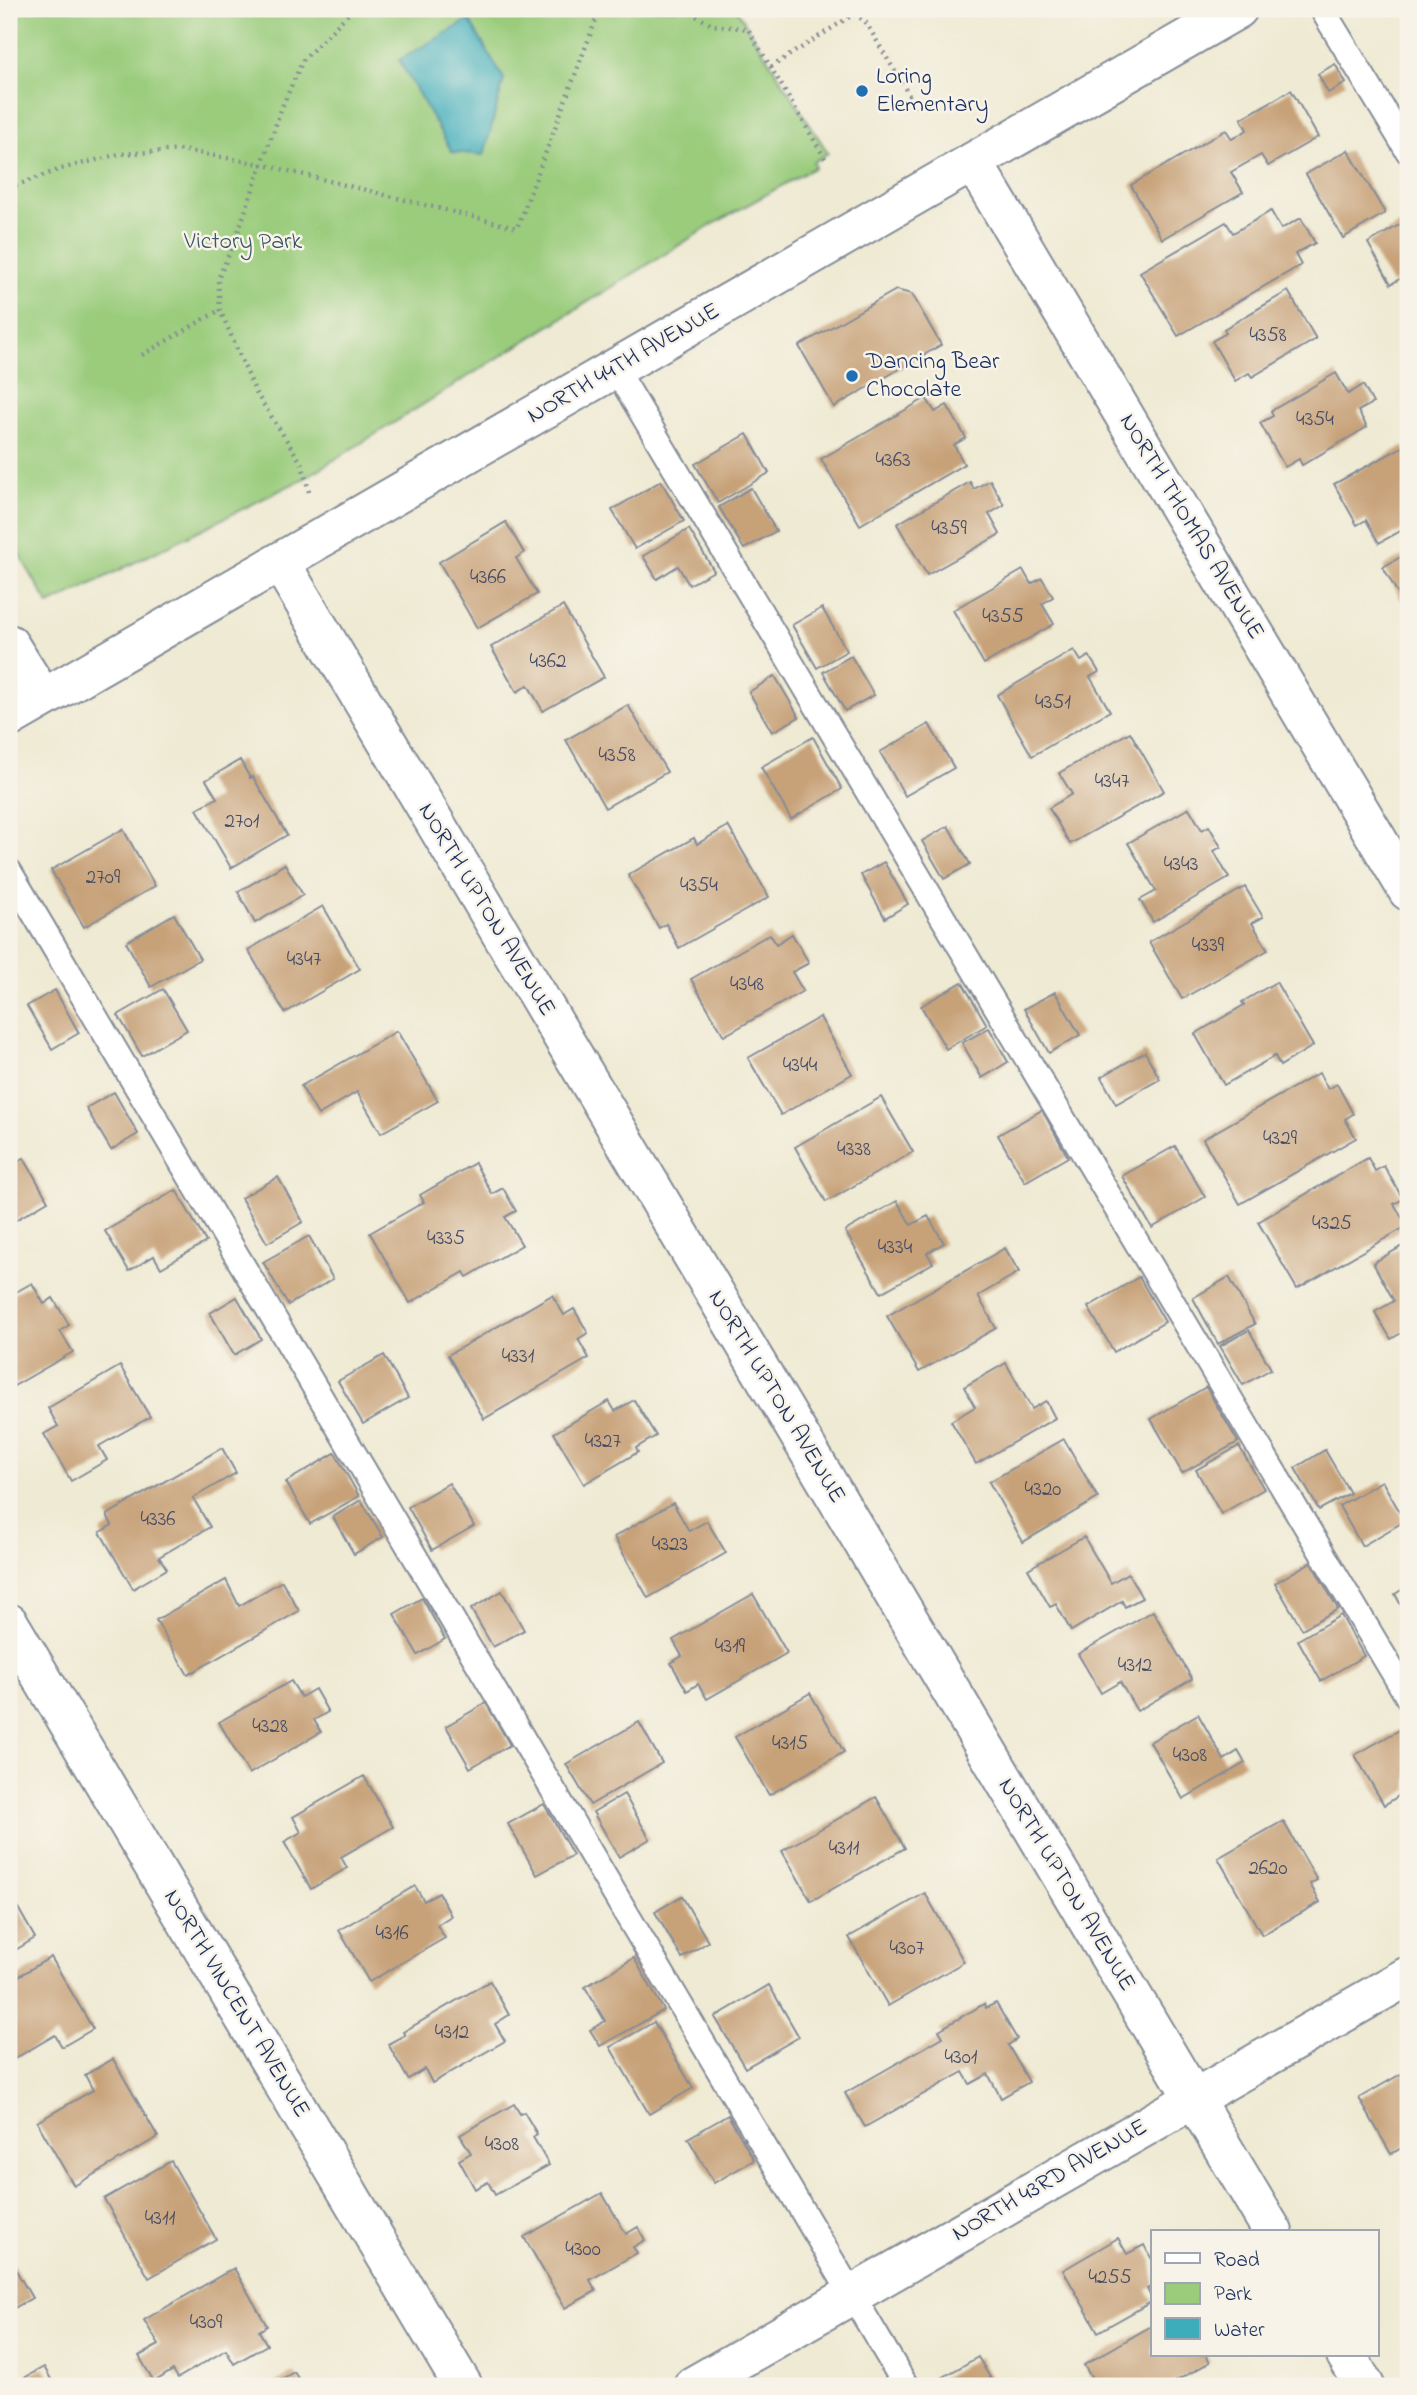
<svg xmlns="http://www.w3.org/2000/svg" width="1417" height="2395" viewBox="0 0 1417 2395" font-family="'Indie Flower',sans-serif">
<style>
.green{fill:#9acc7c;stroke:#5a7e6d;stroke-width:2}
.water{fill:#3eadbb;stroke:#2c6e8c;stroke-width:2}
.building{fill:#c7a279}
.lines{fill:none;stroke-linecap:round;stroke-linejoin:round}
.lane-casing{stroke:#858c98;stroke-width:28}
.street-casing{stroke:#858c98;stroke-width:42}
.path{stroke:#858c98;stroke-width:4.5;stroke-dasharray:2 5;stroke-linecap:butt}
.lane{stroke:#fff;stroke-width:24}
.street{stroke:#fff;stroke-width:38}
.poi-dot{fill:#1f6fb2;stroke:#f7f3e8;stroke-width:2.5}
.labels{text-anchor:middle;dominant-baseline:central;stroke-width:5;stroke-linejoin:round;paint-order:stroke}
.number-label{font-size:21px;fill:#464c65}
.poi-label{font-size:24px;fill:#1b2f5e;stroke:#f7f3e8;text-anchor:start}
.park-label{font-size:24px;fill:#3b5666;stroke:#f7f3e8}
.street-label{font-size:24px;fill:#1b2f5e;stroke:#f7f3e8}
</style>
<rect width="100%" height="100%" fill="#f7f3e8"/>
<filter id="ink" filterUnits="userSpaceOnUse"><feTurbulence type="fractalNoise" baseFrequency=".0143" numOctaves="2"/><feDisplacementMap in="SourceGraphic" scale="14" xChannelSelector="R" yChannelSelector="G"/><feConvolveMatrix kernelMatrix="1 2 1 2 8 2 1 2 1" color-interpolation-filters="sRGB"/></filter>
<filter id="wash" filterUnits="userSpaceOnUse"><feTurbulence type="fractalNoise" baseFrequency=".00686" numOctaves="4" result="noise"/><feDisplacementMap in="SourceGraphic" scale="28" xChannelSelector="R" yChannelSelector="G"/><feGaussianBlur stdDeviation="1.57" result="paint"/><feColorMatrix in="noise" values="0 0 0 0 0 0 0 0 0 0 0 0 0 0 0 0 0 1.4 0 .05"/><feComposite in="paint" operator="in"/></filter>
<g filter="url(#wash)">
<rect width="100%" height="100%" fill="#efead3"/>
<path class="green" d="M9,9h727l92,144 -15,9 2,5 -105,59 -405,252 -256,127 -40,-68z"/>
<path class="water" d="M469,20l35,59 -20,76 -32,-3 -53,-92z"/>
<g id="blocks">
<g class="building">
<path d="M1335,64l11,19 -18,10 -10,-19z"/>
<path d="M1291,90l27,47 -50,29 -7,-11 -30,17 12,20 -81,47 -31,-54 95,-55 6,9 15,-9 -6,-11z"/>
<path d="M1348,150l37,63 -42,25 -37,-64z"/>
<path d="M1271,211l10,18 20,-11 14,25 -20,11 6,11 -123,71 -38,-64 86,-50 7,11z"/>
<path d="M1408,220v54l-17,10 -23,-41z"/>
<path d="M896,290l16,4 29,51 -107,62 -35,-61z"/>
<path d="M1288,291l28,48 -64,38 -3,-4 -14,8 -23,-40 14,-8 -2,-4z"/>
<path d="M1336,373l12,21 15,-9 10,18 -15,8 9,16 -65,38 -3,-6 -14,8 -25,-44 13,-7 -2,-5z"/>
<path d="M926,398l9,14 12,-7 19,33 -12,7 10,19 -104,61 -39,-66z"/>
<path d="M747,434l22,39 -51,30 -23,-39z"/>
<path d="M1404,446l4,8v73l-29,16 -13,-23 -9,5 -23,-41z"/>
<path d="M990,480l14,25 -15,9 11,20 -73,41 -30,-51 73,-42 4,7z"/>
<path d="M661,481l23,40 -49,28 -23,-39z"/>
<path d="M751,488l25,43 -32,18 -25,-42z"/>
<path d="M506,522l18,31 -8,5 21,36 -60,34 -38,-66z"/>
<path d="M689,529l25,42 -25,14 -11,-19 -21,13 -14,-23z"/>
<path d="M1408,553v59l-25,-45z"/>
<path d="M1023,570l8,14 11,-6 11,19 -11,7 12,20 -70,40 -31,-54z"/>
<path d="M563,606l41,71 -61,34 -15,-26 -11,7 -26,-45z"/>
<path d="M822,608l25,43 -30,17 -25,-43z"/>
<path d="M1074,650l7,11 8,-5 10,16 -9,5 20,34 -78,45 -35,-61z"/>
<path d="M851,656l23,39 -29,16 -22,-39z"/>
<path d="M775,676l24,41 -27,15 -23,-40z"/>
<path d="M628,705l39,67 -62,36 -39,-68z"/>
<path d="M929,724l25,44 -49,28 -25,-44z"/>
<path d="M1130,732l34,59 -94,53 -21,-36 23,-14 -13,-21z"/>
<path d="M813,737l29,52 -51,30 -30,-52z"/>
<path d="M240,760l10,18 3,-1 34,58 -56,33 -34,-59 20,-11 -11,-18z"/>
<path d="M1189,808l13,22 7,-4 12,21 -7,4 15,27 -76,44 -13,-22 16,-9 -28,-48z"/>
<path d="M728,826l41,71 -90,51 -13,-24 -7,4 -31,-53 66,-37 3,6z"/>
<path d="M948,826l22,38 -26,15 -22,-38z"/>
<path d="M123,829l32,57 -71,41 -33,-57z"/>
<path d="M884,862l24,42 -23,14 -24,-43z"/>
<path d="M285,864l18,31 -48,28 -17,-31z"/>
<path d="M1245,887l18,30 -11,6 16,27 -86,49 -33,-57z"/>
<path d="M323,906l37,63 -75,44 -37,-63z"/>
<path d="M174,914l26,45 -49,28 -25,-45z"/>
<path d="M770,934l6,10 16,-10 17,29 -17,9 11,19 -79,45 -33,-57z"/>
<path d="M962,982l25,43 -41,24 -25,-43z"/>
<path d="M1276,982l37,64 -33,20 -5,-10 -51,29 -29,-51 49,-29 -2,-3z"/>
<path d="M163,989l24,41 -45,26 -24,-41z"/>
<path d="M55,990l24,43 -27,16 -25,-43z"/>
<path d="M1055,992l25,43 -31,18 -25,-44z"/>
<path d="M820,1017l32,57 -71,41 -33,-57z"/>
<path d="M989,1028l19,34 -26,16 -20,-35z"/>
<path d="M397,1031l41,70 -57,32 -24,-41 -39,23 -17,-29z"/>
<path d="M1145,1052l15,27 -44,25 -15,-27z"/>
<path d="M1319,1073l9,16 9,-5 16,30 -8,5 11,19 -116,66 -37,-65z"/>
<path d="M114,1092l24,42 -27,16 -25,-42z"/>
<path d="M881,1097l32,55 -87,50 -31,-55z"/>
<path d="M1042,1110l26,47 -43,25 -27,-47z"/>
<path d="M1175,1146l30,51 -53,31 -30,-52z"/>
<path d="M24,1158l24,43 -39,23v-57z"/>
<path d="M1368,1158l7,13 9,-5 19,33 -9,5 13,22 -110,63 -39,-67z"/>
<path d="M475,1163l17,31 11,-6 13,23 -11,6 17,28 -55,32 -3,-5 -54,31 -40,-70 54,-31 -4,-7z"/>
<path d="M278,1177l25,45 -36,21 -26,-45z"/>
<path d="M176,1190l30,52 -45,26 -7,-12 -25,15 -24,-40z"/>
<path d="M897,1201l14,24 17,-9 16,27 -17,10 6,10 -52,30 -36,-62z"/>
<path d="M309,1236l24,43 -45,26 -25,-43z"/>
<path d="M1408,1243v86l-17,10 -16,-27 19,-11 -21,-38z"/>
<path d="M1005,1248l14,24 -41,24 18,32 -77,44 -32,-56z"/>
<path d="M1139,1277l26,45 -51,30 -26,-45z"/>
<path d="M1229,1277l26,47 -37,20 -25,-46z"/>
<path d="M32,1283l12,21 9,-6 16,27 -9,6 13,21 -59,34 -5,-9v-81z"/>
<path d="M552,1295l12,20 10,-6 14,24 -10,6 11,19 -105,61 -36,-64z"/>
<path d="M237,1297l24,42 -27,16 -24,-42z"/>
<path d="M1249,1330l22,39 -28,16 -23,-39z"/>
<path d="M384,1355l24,43 -45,26 -25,-43z"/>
<path d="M1006,1363l26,46 14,-8 9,17 -79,46 -25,-43 24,-14 -11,-20z"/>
<path d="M120,1366l30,51 -51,29 8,14 -36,21 -27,-47 14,-8 -10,-18z"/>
<path d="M1206,1387l32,55 -56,31 -31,-54z"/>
<path d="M634,1400l22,36 -20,12 2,4 -54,32 -30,-51 55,-32 6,10z"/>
<path d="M1064,1439l34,59 -75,44 -34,-60z"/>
<path d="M1239,1446l25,43 -43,25 -25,-44z"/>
<path d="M222,1448l14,25 -43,25 17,29 -51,30 8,12 -34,20 -33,-57 12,-7 -5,-10z"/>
<path d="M1325,1450l25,43 -31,17 -24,-42z"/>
<path d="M335,1453l24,43 -49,28 -24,-42z"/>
<path d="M1382,1481l23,40 -43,25 -23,-40z"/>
<path d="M449,1483l25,43 -42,24 -24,-43z"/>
<path d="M361,1500l22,37 -29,17 -21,-37z"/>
<path d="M673,1503l16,28 18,-10 19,32 -78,45 -34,-61z"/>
<path d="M1084,1537l27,46 17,-10 14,25 -17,9 -3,-6 -51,30 -15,-27 -6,3 -22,-38z"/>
<path d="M1311,1562l27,47 -36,20 -27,-46z"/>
<path d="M226,1580l13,26 43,-25 17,30 -111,64 -32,-55z"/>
<path d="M1408,1586v32l-13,-24z"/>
<path d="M502,1591l22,39 -31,17 -22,-38z"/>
<path d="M753,1594l34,59 -80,46 -9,-15 -11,7 -16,-28 11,-7 -9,-16z"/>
<path d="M422,1598l23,41 -27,16 -24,-41z"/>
<path d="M1153,1611l39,68 -55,32 -17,-29 -19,11 -23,-39z"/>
<path d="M1341,1615l23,41 -43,25 -23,-41z"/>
<path d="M291,1681l10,16 14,-8 13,23 -14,8 7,12 -72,42 -30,-52z"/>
<path d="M810,1693l34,59 -75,43 -34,-58z"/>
<path d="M486,1703l24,42 -40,23 -24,-42z"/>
<path d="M1198,1714l26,46 14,-9 7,12 -62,36 -33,-57z"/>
<path d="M639,1722l23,41 -72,42 -24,-41z"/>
<path d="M1403,1728l5,9v53l-24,15 -29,-50z"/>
<path d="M364,1776l29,51 -52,30 6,11 -36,21 -27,-47 17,-10 -8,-15z"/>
<path d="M624,1794l26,45 -31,18 -26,-45z"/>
<path d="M876,1797l29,51 -94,53 -29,-50z"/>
<path d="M544,1804l29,51 -36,20 -29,-51z"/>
<path d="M1283,1821l34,59 -7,4 10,18 -58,33 -44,-77z"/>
<path d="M415,1886l9,15 15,-8 12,23 -14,9 8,13 -76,44 -30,-52z"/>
<path d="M9,1892l26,46 -26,16z"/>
<path d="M925,1893l39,69 -76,44 -39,-69z"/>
<path d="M682,1896l26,46 -26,16 -27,-46z"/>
<path d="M51,1957l42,72 -31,18 -7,-12 -46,27v-80z"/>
<path d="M634,1958l30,52 -64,36 -10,-16 15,-9 -20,-34z"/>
<path d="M490,1981l19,34 -14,9 10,17 -73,42 -7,-14 -17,10 -20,-35 17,-9 -2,-3z"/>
<path d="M769,1985l30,52 -54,31 -30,-51z"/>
<path d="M996,2003l21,36 -9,6 21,37 -28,16 -13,-24 -18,10 -7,-12 -98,55 -20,-34 98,-56 -4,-7 45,-26 2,4z"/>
<path d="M654,2022l39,66 -44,26 -39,-67z"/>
<path d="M113,2059l45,78 -84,49 -37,-64 56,-32 -8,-15z"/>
<path d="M1408,2070v74l-17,10 -32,-56z"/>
<path d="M514,2104l6,10 4,-2 13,22 -4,3 16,28 -54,30 -7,-13 -13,7 -16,-29 12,-7 -11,-18z"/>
<path d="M728,2115l26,45 -40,23 -26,-45z"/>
<path d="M171,2161l45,78 -67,39 -45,-79z"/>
<path d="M602,2193l24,41 12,-7 7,13 -12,7 4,6 -47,27 6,11 -31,17 -41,-71z"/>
<path d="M1118,2238l9,16 17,-9 9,16v25l-6,3 6,12 -55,31 -35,-62z"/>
<path d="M9,2258l23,40 -23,13z"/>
<path d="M234,2268l33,58 -8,5 8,14 -33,19 -8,-14 -48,28 -5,-8 -19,12 -15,-26 20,-11 -15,-25z"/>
<path d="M1153,2325v30h53l4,7 -43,24h-71l-12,-21z"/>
<path d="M978,2357l17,29h-67z"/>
<path d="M44,2367l11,19h-36l-2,-4z"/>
<path d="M294,2372l9,14h-34z"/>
</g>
</g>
</g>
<g filter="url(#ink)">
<use href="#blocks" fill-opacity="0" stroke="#858c98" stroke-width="2"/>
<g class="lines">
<defs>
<g id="lane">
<path d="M1322,9l86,142"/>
<path d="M615,368l793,1329"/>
<path d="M9,871l897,1515"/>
</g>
<g id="street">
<path d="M973,162l435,729"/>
<path d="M280,562l993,1670"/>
<path d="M9,644l34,54"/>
<path d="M9,718l1229,-709"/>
<path d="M9,1623l454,763"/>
<path d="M1346,2355l19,31"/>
<path d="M693,2386l715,-410"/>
</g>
</defs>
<use href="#lane" class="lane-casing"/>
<use href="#street" class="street-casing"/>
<g class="path">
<path d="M590,9l7,10"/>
<path d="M684,9l28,16 36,4 78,131"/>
<path d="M854,14l11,7 51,86"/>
<path d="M771,67l83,-53 1,-5"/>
<path d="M9,188l52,-19 58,-15 63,-4 79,14 256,64 83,-219"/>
<path d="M142,355l78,-45"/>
<path d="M9,425l9,-5"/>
<path d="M309,492l-7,-28 -46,-71 -36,-83 -2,-31 16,-36 48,-136 21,-47 50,-51"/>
</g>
<use href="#lane" class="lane"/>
<use href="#street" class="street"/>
</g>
</g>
<g class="poi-dot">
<circle cx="862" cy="91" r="7"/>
<circle cx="852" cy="376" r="7"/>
</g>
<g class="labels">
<g class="number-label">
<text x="1268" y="336">4358</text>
<text x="1315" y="420">4354</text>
<text x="893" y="461">4363</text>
<text x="949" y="529">4359</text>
<text x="488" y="578">4366</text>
<text x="1003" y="617">4355</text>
<text x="548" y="662">4362</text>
<text x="1053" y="703">4351</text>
<text x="617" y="756">4358</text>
<text x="1112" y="782">4347</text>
<text x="242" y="822">2701</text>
<text x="1181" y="865">4343</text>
<text x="103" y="878">2709</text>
<text x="699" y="886">4354</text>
<text x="1208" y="946">4339</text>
<text x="304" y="960">4347</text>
<text x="747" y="985">4348</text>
<text x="800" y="1066">4344</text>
<text x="1280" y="1139">4329</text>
<text x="854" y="1150">4338</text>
<text x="1332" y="1224">4325</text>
<text x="446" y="1239">4335</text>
<text x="895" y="1248">4334</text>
<text x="518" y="1357">4331</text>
<text x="603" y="1442">4327</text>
<text x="1043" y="1490">4320</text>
<text x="158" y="1520">4336</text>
<text x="670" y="1545">4323</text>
<text x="730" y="1647">4319</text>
<text x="1135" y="1666">4312</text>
<text x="270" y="1727">4328</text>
<text x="790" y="1744">4315</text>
<text x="1190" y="1756">4308</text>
<text x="844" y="1849">4311</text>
<text x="1268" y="1869">2620</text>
<text x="392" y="1934">4316</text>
<text x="907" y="1949">4307</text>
<text x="452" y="2033">4312</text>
<text x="961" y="2058">4301</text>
<text x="502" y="2145">4308</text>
<text x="160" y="2219">4311</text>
<text x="583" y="2250">4300</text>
<text x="1110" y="2278">4255</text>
<text x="206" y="2323">4309</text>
</g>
<g class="poi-label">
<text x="876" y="77">Loring<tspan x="876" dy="28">Elementary</tspan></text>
<text x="866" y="362">Dancing Bear<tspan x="866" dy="28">Chocolate</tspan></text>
</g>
<g class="park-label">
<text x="243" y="242">Victory Park</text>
</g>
<g class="street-label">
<text transform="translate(624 364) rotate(-30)">NORTH 44TH AVENUE</text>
<text transform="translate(1191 527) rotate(59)">NORTH THOMAS AVENUE</text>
<text transform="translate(486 910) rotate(59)">NORTH UPTON AVENUE</text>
<text transform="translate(776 1397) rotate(59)">NORTH UPTON AVENUE</text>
<text transform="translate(1066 1885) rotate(59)">NORTH UPTON AVENUE</text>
<text transform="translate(236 2004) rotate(59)">NORTH VINCENT AVENUE</text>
<text transform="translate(1050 2181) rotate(-30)">NORTH 43RD AVENUE</text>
</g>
</g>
<rect width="1417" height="2395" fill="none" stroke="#f7f3e8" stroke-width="35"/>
<rect x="1151" y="2230" width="228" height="126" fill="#f7f3e8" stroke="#9fa5b1" stroke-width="2"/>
<rect x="1165" y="2253" width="35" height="10" fill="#ffffff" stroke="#9fa5b1" stroke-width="2"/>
<text x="1214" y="2266" font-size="21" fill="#1b2f5e">Road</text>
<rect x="1165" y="2283" width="35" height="21" fill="#9acc7c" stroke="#9fa5b1" stroke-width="2"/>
<text x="1214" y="2300" font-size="21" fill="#1b2f5e">Park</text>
<rect x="1165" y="2318" width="35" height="21" fill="#3eadbb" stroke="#9fa5b1" stroke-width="2"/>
<text x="1214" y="2336" font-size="21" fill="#1b2f5e">Water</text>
</svg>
